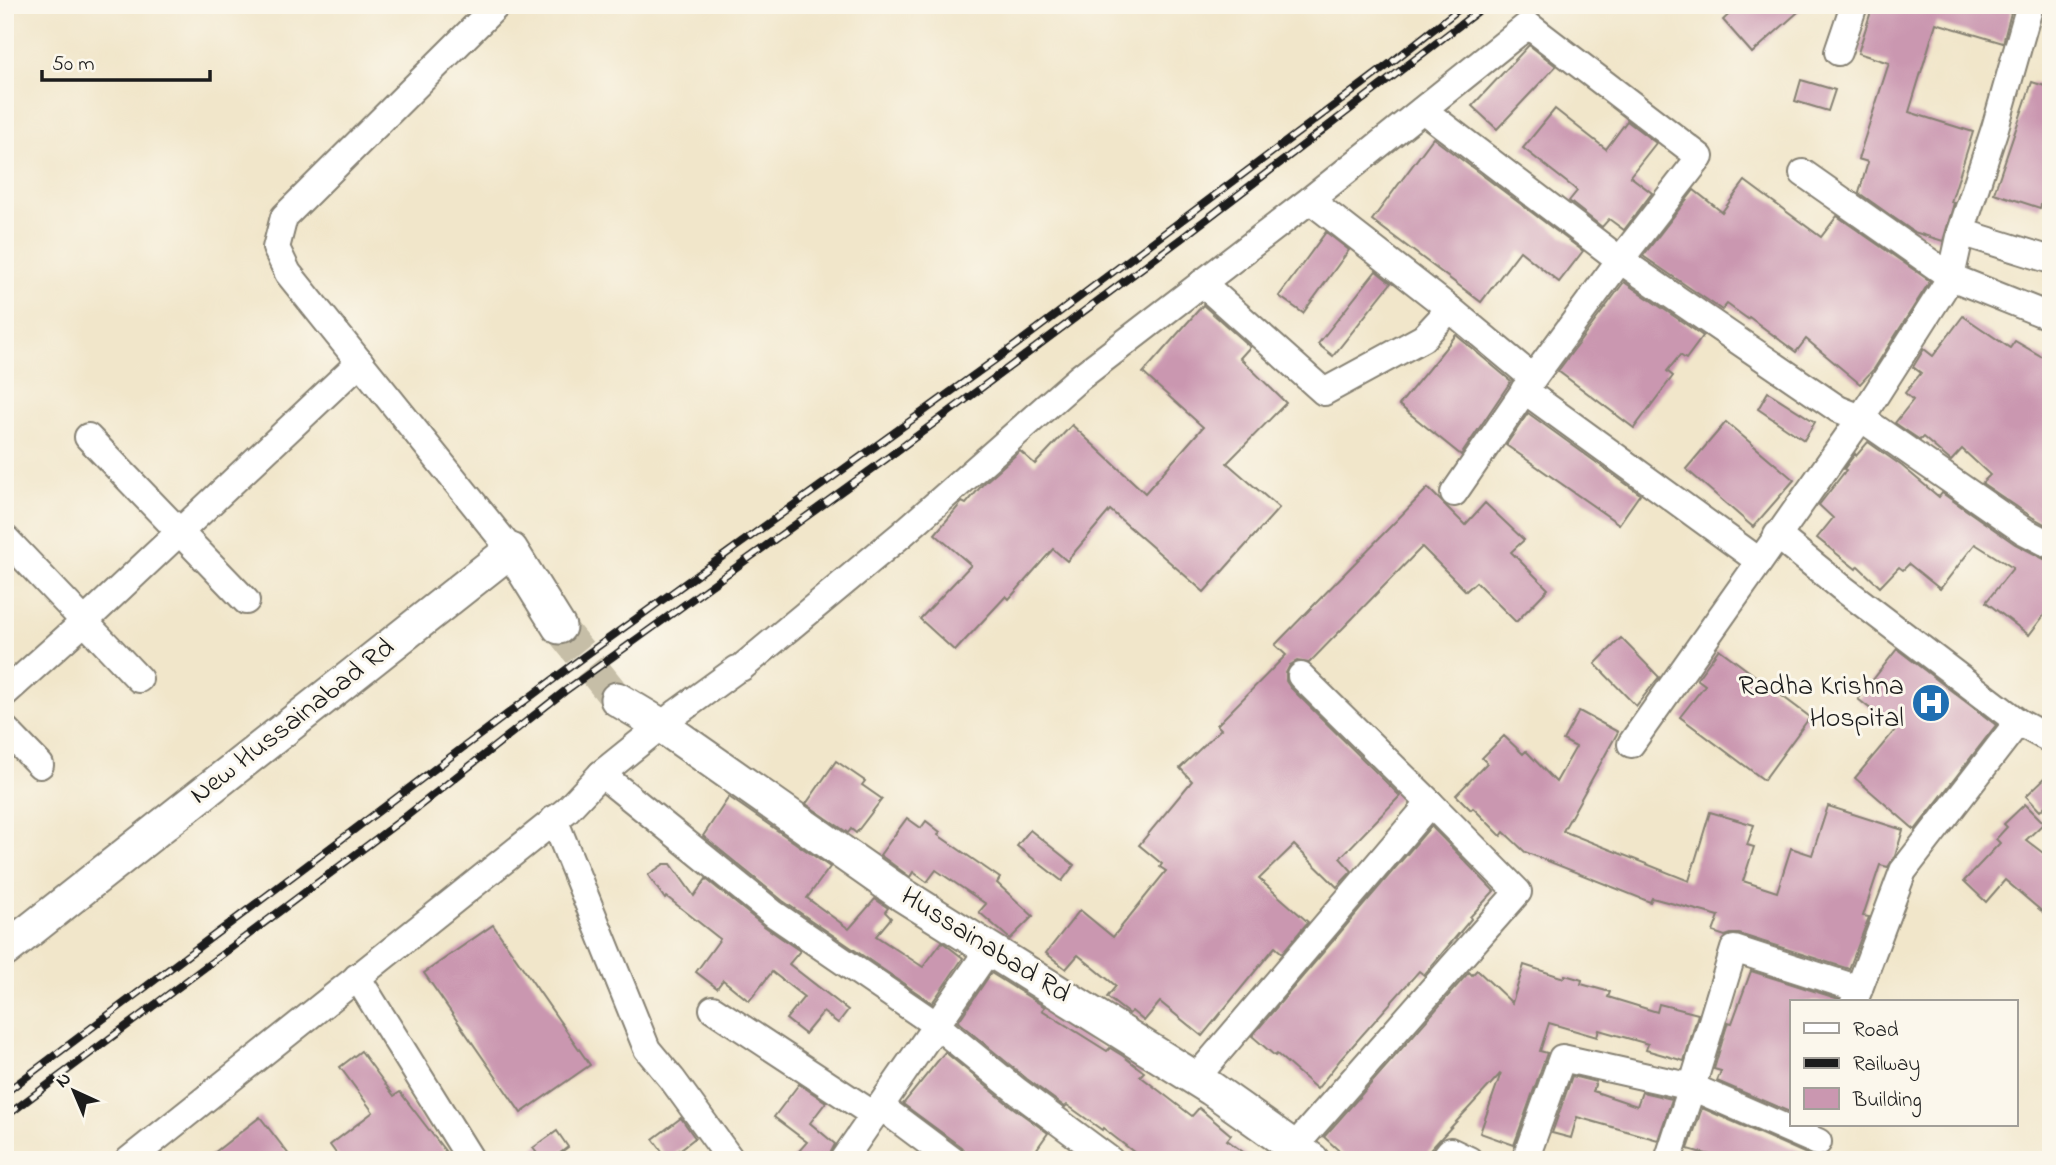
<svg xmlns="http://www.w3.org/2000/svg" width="2056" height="1165" viewBox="0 0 2056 1165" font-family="'Indie Flower',sans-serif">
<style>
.building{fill:#ca97b0}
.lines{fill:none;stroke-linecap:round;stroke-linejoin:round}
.tertiary-tunnel{stroke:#c6bea7;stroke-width:33;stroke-dasharray:33 17;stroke-linecap:butt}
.minor-casing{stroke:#868173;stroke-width:30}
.tertiary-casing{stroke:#868173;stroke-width:37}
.minor{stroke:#fff;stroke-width:26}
.tertiary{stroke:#fff;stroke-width:33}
.rail-casing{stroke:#1c1c1c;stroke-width:8}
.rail{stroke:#fbf7ec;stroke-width:5;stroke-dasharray:16;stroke-linecap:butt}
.labels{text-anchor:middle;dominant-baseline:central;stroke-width:6;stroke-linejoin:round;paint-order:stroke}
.poi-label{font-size:28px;fill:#1c1c1c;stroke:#fbf7ec;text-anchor:end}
.street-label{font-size:28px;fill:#1c1c1c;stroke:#fbf7ec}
</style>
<rect width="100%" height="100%" fill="#fbf7ec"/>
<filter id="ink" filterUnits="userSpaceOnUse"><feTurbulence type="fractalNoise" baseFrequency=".0143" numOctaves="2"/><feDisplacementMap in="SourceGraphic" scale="14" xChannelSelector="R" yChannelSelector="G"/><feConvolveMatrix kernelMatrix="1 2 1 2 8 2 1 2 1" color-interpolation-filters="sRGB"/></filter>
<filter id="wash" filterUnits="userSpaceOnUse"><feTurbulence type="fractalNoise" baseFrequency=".00686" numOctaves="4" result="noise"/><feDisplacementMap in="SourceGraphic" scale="28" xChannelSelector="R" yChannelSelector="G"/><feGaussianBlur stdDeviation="1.57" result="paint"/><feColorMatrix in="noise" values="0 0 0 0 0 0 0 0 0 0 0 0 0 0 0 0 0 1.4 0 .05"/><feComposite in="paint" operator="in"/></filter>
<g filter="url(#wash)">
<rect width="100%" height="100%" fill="#f1e6ca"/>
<g id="blocks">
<g class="building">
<path d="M1739,5h67l-54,48 -29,-33z"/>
<path d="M1873,5h140l-10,38 -67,-20 -27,89 64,20 -22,70 3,1 -11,38 -29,-9 -55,-39 9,-31 -10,-3 31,-96 -31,-10z"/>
<path d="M1529,45l27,21 -59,63 -25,-23z"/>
<path d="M1801,80l34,10 -7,21 -33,-10z"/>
<path d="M2032,82l19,6v87l-11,33 -46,-15z"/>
<path d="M1555,109l51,40 21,-28 29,22 -26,33 22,17 -28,37 -15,-11 -7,8 -33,-26 8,-10 -3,-3 -51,-40z"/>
<path d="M1433,138l150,113 -24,31 -39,-31 -39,51 -109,-82z"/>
<path d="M1745,181l76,56 16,-21 93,65 -56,88 -14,15 -54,-45 -10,13 -47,-35 -1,2 -21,-15 -5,6 -79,-54 51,-66 28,22z"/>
<path d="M1326,232l23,18 -46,63 -24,-17z"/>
<path d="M1376,271l15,12 -58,73 -15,-12z"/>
<path d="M1624,282l79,54 -17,23 -6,-4 -13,16 6,5 -39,52 -76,-57z"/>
<path d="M1203,305l47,42 -10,11 46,45 -59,60 52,45 -75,84 -94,-82 -43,51 -14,-12 -44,50 -3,-3 -51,55 -35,-32 51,-54 -36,-31 27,-32 4,2 17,-20 37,-33 15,13 37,-39 73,68 58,-66 -60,-54z"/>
<path d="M1963,316l47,32 5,-7 36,21 -1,165 -18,-10 -50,-34 8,-8 -28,-26 -11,12 -28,-24 -3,3 -25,-17 18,-23 -8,-7 16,-20 -8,-6 11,-18 9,7z"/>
<path d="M1456,335l55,46 -50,74 -62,-50z"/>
<path d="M1768,392l47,30 -11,18 -46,-31z"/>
<path d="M1528,413l112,81 -21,30 -113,-79z"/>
<path d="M1726,422l68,58 -41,47 -67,-58z"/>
<path d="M1868,442l34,24 37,31 3,-4 73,51 29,15 7,2v45l-22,29 -43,-33 27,-34 -38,-24 -35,45 -31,-25 -6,6 -4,-3 -19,20 -22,-21 -2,3 -39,-31 16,-20 -14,-13 27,-35 -2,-1 11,-15 1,2z"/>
<path d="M1428,488l37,37 20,-22 39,37 -13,12 37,37 -32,33 -40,-40 -10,9 -44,-44 -113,116 -12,-2 -7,4 -4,8v8l4,6 110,109 -60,62 12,13 -15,16 -43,-42 -35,34 49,43 -26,31 -7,-6 -73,89 -42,-34 -16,19 -12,-10 -3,3 -22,-17 9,-11 -38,-31 -12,14 -20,-16 34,-43 33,27 53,-66 -6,-4 2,-3 -23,-19 53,-64 -12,-13 41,-39 -4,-4 69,-70 -11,-10z"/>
<path d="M1621,638l38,39 -23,29 -41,-42z"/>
<path d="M1719,649l91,68 -46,63 -84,-63 25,-32 -8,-6z"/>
<path d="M1897,649l99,76 -81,105 -60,-52 41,-49 -38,-30z"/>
<path d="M1579,711l39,21 -55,99 126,50 21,-69 44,13 -7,20 7,2 -11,34 34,11 14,-44 21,7 16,-49 75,24 -8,26 -7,11 -8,-2 -17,51 6,1 -20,52 -110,-35h-8l-6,2 -12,-4 6,-16 -67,-18 -2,4 -125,-50 -21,-20 -3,4 -28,-28 -2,2 -15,-15 31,-32 -5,-5 22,-22 19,18 3,-3 30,31 20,-35 -13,-7z"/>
<path d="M836,761l29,20 -3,4 20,14 -26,34 -5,-4 -3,4 -42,-29z"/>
<path d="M2051,772v28l-11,11 -14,-15z"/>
<path d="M729,797l101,70 -23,31 42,31 26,-30 13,9 -3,4 6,6 -15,18 47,31 19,-25 21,16 -31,45 -149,-102 -80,-65z"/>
<path d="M2025,804l19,19 -18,17 25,19v60l-46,-39 -19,22 -22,-21 36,-38 -4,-4 11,-12 -3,-3z"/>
<path d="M907,818l14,10 5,-7 14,11 -2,3 62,43 -3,5 36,33 -23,23 -31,-27 7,-8 -50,-34 -9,12 -14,-10 -3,5 -30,-22z"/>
<path d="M1431,826l63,65 -24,26 1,2 -47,56 -5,-4 -79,89 -23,29 -40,-35 -2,2 -23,-20z"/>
<path d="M1030,830l44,35 -12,16 -45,-35z"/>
<path d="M664,864h7l23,32 12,-17 58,47 36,25 -11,13 59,46 -10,13 -15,-11 -18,22 -19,-15 18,-22 -32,-25 -23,29 -26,-21 -6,8 -21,-16 24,-33 -53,-42 -2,2 -17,-24z"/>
<path d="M493,925l97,140 -69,48 -97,-140z"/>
<path d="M1524,965l40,13 1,-3 17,5 -1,4 29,8 -2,5 49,15 2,-8 39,10 -14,47 -38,-11 2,-6 -49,-14 -2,7 -48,-14 -9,28 7,2 -33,92 -34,-12 21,-60 -80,87h-72l-25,-23 145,-165 3,3 5,-5 35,33z"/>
<path d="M1751,971l88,28v3h-47v111l-75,-32 4,-10 -7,-2 14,-47 4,1z"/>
<path d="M991,973l54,34 -3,3 65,41 3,-3 13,8 21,16 -4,4 52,40 7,-8 32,27 -4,5 27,20h-110l-41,-32 -1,2 -35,-25 -2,2 -38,-28 -69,-57z"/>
<path d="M361,1051l33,45 6,-4 52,68h-111l-11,-15 43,-33 -33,-45z"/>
<path d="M945,1052l63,52 40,29 -19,27h-62l-1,-7 -5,-6 -58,-43z"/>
<path d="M1572,1076l24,6 -3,9 44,15 5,-14 30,7 -14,41 -81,-23 -6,21 -19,-5z"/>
<path d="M799,1084l27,18 -16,21 25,21 -8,16h-36l16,-18 -33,-25z"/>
<path d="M1702,1108l109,48 -1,4h-82l-40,-11z"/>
<path d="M260,1117l33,43h-88z"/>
<path d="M681,1118l14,20 -27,21 -15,-20z"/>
<path d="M557,1131l11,16 -17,13h-9l-9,-12z"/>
</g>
</g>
</g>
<g filter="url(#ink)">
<use href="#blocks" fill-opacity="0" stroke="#868173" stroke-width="2"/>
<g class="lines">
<path class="tertiary-tunnel" d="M559,627l58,72"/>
<defs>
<g id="minor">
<path d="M497,5l-213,212 -8,31 12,25 223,277"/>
<path d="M1838,52l16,-47"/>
<path d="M1423,110l197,150 218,149 23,9 163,113 27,14"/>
<path d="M1803,173l148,104 10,-45 34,-104 35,-123"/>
<path d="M1961,232l90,28"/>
<path d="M1202,283l122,109 99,-54 27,-29"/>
<path d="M1524,390l235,171"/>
<path d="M88,437l158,164"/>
<path d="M1454,493l79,-115"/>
<path d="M1777,535l64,52 177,135 33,18"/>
<path d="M5,538l134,141"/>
<path d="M1301,676l129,127"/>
<path d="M5,693l79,-71 276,-260"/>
<path d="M5,729l35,36"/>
<path d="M1631,744l230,-326 90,-141 100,40"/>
<path d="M601,774l173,140 161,110 82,67 93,69"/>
<path d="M554,819l93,230 25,30 59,81"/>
<path d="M357,977l114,183"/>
<path d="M1854,1002l49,-131 115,-149"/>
<path d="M713,1009l161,106"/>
<path d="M1195,1079l235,-276 88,89 -224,255"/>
<path d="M880,1106l72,54"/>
<path d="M1818,1142l-126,-55 42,-138 125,40"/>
<path d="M129,1160l438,-350 34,-36 77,-62 59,-43 4,-1 160,-133 178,-157 231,-178 218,-175 172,132 -80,103 -87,118 -83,-69 -140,-109"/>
<path d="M843,1160l146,-211"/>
<path d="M1443,1160l7,-9 19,9"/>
<path d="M1525,1160l37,-102 130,29 -24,73"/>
</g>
<g id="tertiary">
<path d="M617,699l45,27 241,169 309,194 100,71"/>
<path d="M5,950l506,-400 48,77"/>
</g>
</defs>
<use href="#minor" class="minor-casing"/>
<use href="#tertiary" class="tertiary-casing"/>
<use href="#minor" class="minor"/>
<use href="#tertiary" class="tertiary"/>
<defs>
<g id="rail">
<path d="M5,1093l574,-433 438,-316 375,-282 72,-57"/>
<path d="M5,1117l399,-299 161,-127 321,-232 296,-221 304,-233"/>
</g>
</defs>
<use href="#rail" class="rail-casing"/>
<use href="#rail" class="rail"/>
</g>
</g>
<defs>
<symbol id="hospital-disc" viewBox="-11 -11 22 22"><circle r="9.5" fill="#1f6fb2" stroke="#fbf7ec"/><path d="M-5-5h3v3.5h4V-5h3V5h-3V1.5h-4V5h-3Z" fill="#fff"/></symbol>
</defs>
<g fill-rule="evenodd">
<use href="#hospital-disc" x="1909" y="681" width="44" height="44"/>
</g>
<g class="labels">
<g class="poi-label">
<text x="1904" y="687">Radha Krishna<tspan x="1904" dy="32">Hospital</tspan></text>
</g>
<g class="street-label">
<text transform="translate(293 722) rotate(-38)">New Hussainabad Rd</text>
<text transform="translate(985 946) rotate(32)">Hussainabad Rd</text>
</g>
</g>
<rect width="2056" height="1165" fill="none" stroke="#fbf7ec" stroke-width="28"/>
<rect x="1790" y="1000" width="228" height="126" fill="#fbf7ec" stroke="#a29f99" stroke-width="2"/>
<rect x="1804" y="1023" width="35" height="10" fill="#ffffff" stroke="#a29f99" stroke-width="2"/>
<text x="1853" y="1036" font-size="21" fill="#1c1c1c">Road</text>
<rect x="1804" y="1058" width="35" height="10" fill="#1c1c1c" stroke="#a29f99" stroke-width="2"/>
<text x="1853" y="1070" font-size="21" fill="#1c1c1c">Railway</text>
<rect x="1804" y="1088" width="35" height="21" fill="#ca97b0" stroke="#a29f99" stroke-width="2"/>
<text x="1853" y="1106" font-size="21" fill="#1c1c1c">Building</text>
<g transform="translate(74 1091) rotate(316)" stroke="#fbf7ec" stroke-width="5" paint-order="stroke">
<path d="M0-5L12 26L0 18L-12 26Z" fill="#1c1c1c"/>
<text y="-10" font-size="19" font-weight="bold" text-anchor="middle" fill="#1c1c1c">N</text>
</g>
<path d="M42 70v10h168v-10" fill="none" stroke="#1c1c1c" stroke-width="3.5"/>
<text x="52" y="70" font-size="21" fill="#1c1c1c" stroke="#fbf7ec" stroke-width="5" paint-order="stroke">50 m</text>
</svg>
